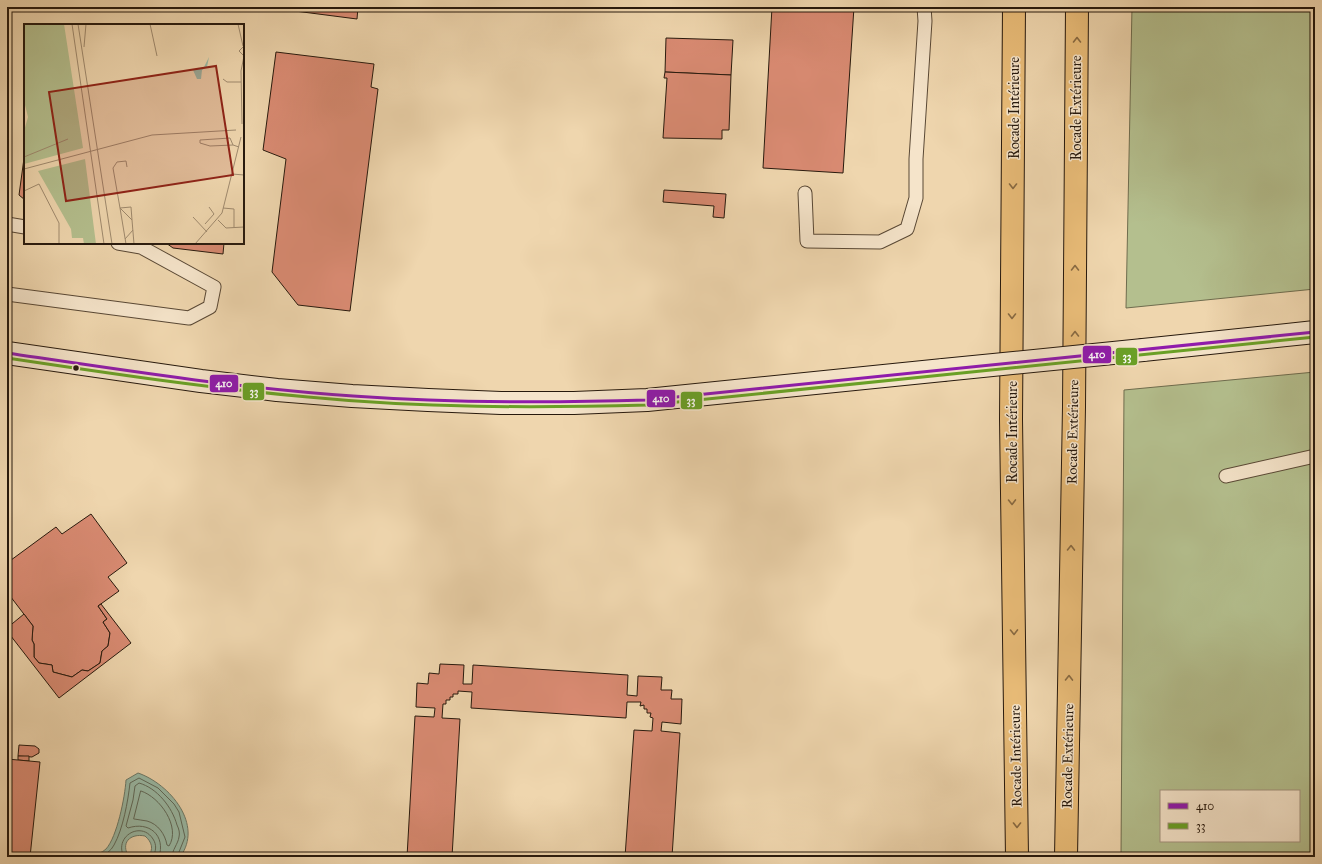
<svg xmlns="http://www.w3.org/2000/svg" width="1322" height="864" viewBox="0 0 1322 864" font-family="'IM FELL Great Primer',serif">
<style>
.green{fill:#b4bf8e;stroke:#6e6c4e;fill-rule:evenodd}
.water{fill:#9abaa6;stroke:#6c7a69}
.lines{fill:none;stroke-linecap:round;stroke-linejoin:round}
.shore{stroke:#606a5a;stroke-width:1}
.building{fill:#da8b73;stroke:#27190d}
.lane-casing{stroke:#594835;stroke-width:15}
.secondary-casing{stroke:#27190d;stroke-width:24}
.highway-casing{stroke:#27190d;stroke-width:24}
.lane{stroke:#f5e4ca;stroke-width:13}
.secondary{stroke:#f5e4ca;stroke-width:22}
.highway{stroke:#e8bb77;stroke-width:22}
.secondary-bridge-casing{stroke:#27190d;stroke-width:24;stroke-linecap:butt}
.secondary-bridge{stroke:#f5e4ca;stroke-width:22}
.bus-1-casing{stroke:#f5e4ca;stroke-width:6}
.bus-2-casing{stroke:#f5e4ca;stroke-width:6}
.bus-1{stroke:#8f1bac;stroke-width:3}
.bus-2{stroke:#6aa026;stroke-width:3}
.oneway{stroke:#886a42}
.bus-dot{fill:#27190d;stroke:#f5e4ca;stroke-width:1.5}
.labels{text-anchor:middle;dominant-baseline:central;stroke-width:3;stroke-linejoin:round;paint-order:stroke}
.street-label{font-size:14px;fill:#27190d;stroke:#f5e4ca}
.inset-road{fill:none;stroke:#9f8a6e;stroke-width:1}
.view{fill:#8f2418;fill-opacity:0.15;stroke:#8f2418;stroke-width:2}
.inset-edge{fill:none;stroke:#27190d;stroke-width:2}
.line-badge{stroke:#f5e4ca;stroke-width:1.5}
.badge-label{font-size:11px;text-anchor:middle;font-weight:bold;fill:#fff}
</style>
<rect width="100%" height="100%" fill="#efd6ae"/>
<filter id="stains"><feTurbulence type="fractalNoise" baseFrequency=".005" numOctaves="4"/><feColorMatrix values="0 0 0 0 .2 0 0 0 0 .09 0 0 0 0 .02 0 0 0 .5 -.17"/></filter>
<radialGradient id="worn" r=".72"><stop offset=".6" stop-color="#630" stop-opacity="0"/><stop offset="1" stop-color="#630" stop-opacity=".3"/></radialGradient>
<g class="green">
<path d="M1132,7h183v282l-189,19z"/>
<path d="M1315,372v485h-194l3,-467zM1161,791h138v50h-138z"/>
</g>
<path class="water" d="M138,773c32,11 66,52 42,84h-32c6,-8 4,-15 -3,-21 -15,-3 -25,7 -16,21h-40c6,-2 13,-4 17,-8 11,-12 19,-52 20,-69z"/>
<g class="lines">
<g class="shore">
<path d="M141,791c19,6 40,36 28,55l-2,-1c-2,-11 -9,-21 -20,-24 -4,-1 -9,-1 -13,-2z"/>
<path d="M100,857c6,-3 11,-6 14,-12 9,-16 14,-44 16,-62l9,-5 19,10 16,16 5,8 6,25 -8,20"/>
<path d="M124,857c-11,-20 17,-37 29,-18 4,6 3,12 0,18"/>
<path d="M159,857c7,-22 -10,-36 -31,-29l-2,-2 7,-26 2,-14 4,-3c18,5 33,24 38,42 2,4 3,8 2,12 -1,7 -7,13 -7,20"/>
</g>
</g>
<g class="building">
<path d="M264,7h94l-1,12z"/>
<path d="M772,7h82l-11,166 -80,-5z"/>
<path d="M666,38l67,2 -2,35 -66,-3z"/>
<path d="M276,52l98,12 -3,23 7,2 -28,222 -52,-6 -26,-33 14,-113 -23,-9z"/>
<path d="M665,72l66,3 -2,55h-7v9l-59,-1 4,-60h-3z"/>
<path d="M25,151v49l-6,-5z"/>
<path d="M664,190l62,4 -2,24 -11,-1 1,-11 -51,-4z"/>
<path d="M166,243h58l-1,11 -50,-6z"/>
<path d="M91,514l36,49 -19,14 11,14 -21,15 9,13 -4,3 7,11 -2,13 -6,5 -2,12 -12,8 -6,-1 -10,7 -19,-5 -1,-7 -13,-2 -5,-6v-13l-2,-4 1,-14 -26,-34v-29l49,-36 6,7z"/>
<path d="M101,604l30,39 -72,55 -52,-67v-3l17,-14 9,12 -1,14 2,4v13l5,6 13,2 1,7 19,5 10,-7 6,1 12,-8 2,-12 6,-5 2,-13 -7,-11 4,-3 -9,-13z"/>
<path d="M440,664l24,1 -1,19h9l1,-19 155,10 -1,20 10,1 1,-20 24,1 -1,13h11l-1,9h11l-1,25 -19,-2 -1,9 19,2 -8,124h-47l9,-127 18,1 1,-13 -3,-1 1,-4h-4v-4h-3v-4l-4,1 1,-4h-14l-1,16 -155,-10 1,-16 -14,-1v3h-5v3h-3v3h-4v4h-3l-1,14 18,1 -8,138h-45l8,-141 19,1 1,-9 -19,-1 1,-24 11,1 1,-11 10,1z"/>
<path d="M19,745l16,1 4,3v4l-7,4 -14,-1z"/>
<path d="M18,756h11v5l-11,-1z"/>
<path d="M7,759l33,3 -10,95 -23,-3z"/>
<path d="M7,854l5,1 8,1 -13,1z"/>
</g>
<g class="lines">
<defs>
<g id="lane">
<path d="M805,193l2,48 73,1 27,-13 9,-31v-39l9,-138 -1,-14"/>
<path d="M7,224l18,3"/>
<path d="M7,294l182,24 21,-11 4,-20 -73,-40 -23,-4"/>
<path d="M1226,476l89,-20"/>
</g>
<g id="secondary">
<path d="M1143,350l172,-18"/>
<path d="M7,353l194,28 76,9 75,6 76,4 73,3h73l73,-3 296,-30"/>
</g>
<g id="highway">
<path d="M1014,7l-3,412 6,438"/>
<path d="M1066,857l8,-450 3,-400"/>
</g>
</defs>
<use href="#lane" class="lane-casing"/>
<use href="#secondary" class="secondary-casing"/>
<use href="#highway" class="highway-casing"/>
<use href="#lane" class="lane"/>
<use href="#secondary" class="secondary"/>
<use href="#highway" class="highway"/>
<defs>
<path id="secondary-bridge" d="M943,370l200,-20"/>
</defs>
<use href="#secondary-bridge" class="secondary-bridge-casing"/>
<use href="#secondary-bridge" class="secondary-bridge"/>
<defs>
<path id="bus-1" d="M7,353c115,17 230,35 346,43 98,7 196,7 294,4l668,-68"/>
<path id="bus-2" d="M7,358c100,15 200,30 301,39 113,11 226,11 340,8l667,-68"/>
</defs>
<use href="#bus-1" class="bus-1-casing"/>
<use href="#bus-2" class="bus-2-casing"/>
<use href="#bus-1" class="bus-1"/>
<use href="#bus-2" class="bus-2"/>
</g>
<defs><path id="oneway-chevron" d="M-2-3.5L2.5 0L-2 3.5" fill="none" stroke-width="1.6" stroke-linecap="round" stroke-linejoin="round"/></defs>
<g class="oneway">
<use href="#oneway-chevron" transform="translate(1077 40) rotate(-90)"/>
<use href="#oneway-chevron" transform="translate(1013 186) rotate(90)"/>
<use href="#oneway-chevron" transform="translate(1075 268) rotate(-90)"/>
<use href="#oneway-chevron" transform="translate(1012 316) rotate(90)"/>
<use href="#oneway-chevron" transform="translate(1075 334) rotate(-90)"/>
<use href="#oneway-chevron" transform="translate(1012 502) rotate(89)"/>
<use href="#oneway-chevron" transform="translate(1071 548) rotate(-89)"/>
<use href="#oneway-chevron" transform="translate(1014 632) rotate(89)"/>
<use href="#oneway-chevron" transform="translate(1069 678) rotate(-89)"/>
<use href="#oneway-chevron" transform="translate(1017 825) rotate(90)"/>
</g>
<circle class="bus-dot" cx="76" cy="368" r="3.5"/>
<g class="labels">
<g class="street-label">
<text transform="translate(1014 108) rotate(-90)">Rocade Intérieure</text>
<text transform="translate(1076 108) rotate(-90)">Rocade Extérieure</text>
<text transform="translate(1012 432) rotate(-90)">Rocade Intérieure</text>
<text transform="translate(1073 432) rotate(-89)">Rocade Extérieure</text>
<text transform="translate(1016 756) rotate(-91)">Rocade Intérieure</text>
<text transform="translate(1068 756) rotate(-89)">Rocade Extérieure</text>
</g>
</g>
<g transform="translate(24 24)">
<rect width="220" height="220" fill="#efd6ae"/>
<path d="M0,0h40l19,124 -59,16v-33l4,-14 -4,-16zM61,135l11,85h-12l-1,-6h-11l-1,-9 -33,-58z" fill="#b4bf8e"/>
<path d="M185,33l-2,10 -5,3 -1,9h-4l-4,-9 11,-3z" fill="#9abaa6"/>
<path class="inset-road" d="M48,0l32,220M54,0l34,220M126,0l7,32M214,0l5,22M220,22l-5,5 5,5M60,23l2,-23M199,55l4,3h14M0,88v13M218,100l-1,-53 3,-15M209,121l-23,1 -10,-3v-3l30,-2 3,7 6,2M0,133l44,-18M103,143l-1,-6 -9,1 -4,6 7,40 12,12 2,24M0,145l128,-34 84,-5M208,150l12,1M0,167l15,-7 20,39v21M199,184l11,1v18M169,193l14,15M194,196l8,8 18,-1M181,200l9,-10 -5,-7M101,215l8,-9M102,220l-6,-36 11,-1 1,13M171,220l27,-31 19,-76"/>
<path class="view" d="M192,42l17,109 -167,26 -17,-109z"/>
<rect width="220" height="220" class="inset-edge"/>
</g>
<g class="line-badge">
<rect x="1082" y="345" width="30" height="19" rx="4" fill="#8f1bac"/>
<rect x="1115" y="347" width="23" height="19" rx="4" fill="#6aa026"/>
<rect x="209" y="374" width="30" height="19" rx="4" fill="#8f1bac"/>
<rect x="242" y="382" width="23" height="19" rx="4" fill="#6aa026"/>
<rect x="646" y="389" width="30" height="19" rx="4" fill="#8f1bac"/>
<rect x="680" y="391" width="23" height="19" rx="4" fill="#6aa026"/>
</g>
<g class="badge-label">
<text x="1097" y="358">410</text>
<text x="1127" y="360">33</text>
<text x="224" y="387">410</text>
<text x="254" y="395">33</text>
<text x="661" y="402">410</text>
<text x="691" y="404">33</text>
</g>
<rect width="1322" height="864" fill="none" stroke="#efd6ae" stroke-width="24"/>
<rect x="8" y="8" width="1306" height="848" fill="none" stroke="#27190d" stroke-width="2"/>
<rect x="12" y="12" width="1298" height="840" fill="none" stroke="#27190d"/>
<rect x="1160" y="790" width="140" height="52" fill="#f5e4ca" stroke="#a3937e"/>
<rect x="1168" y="803" width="20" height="6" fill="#8f1bac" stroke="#a3937e"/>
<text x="1196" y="810" font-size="12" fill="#27190d">410</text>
<rect x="1168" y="823" width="20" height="6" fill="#6aa026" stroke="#a3937e"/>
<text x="1196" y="830" font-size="12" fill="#27190d">33</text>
<rect width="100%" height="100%" filter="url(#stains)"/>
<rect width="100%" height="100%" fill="url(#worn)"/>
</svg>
